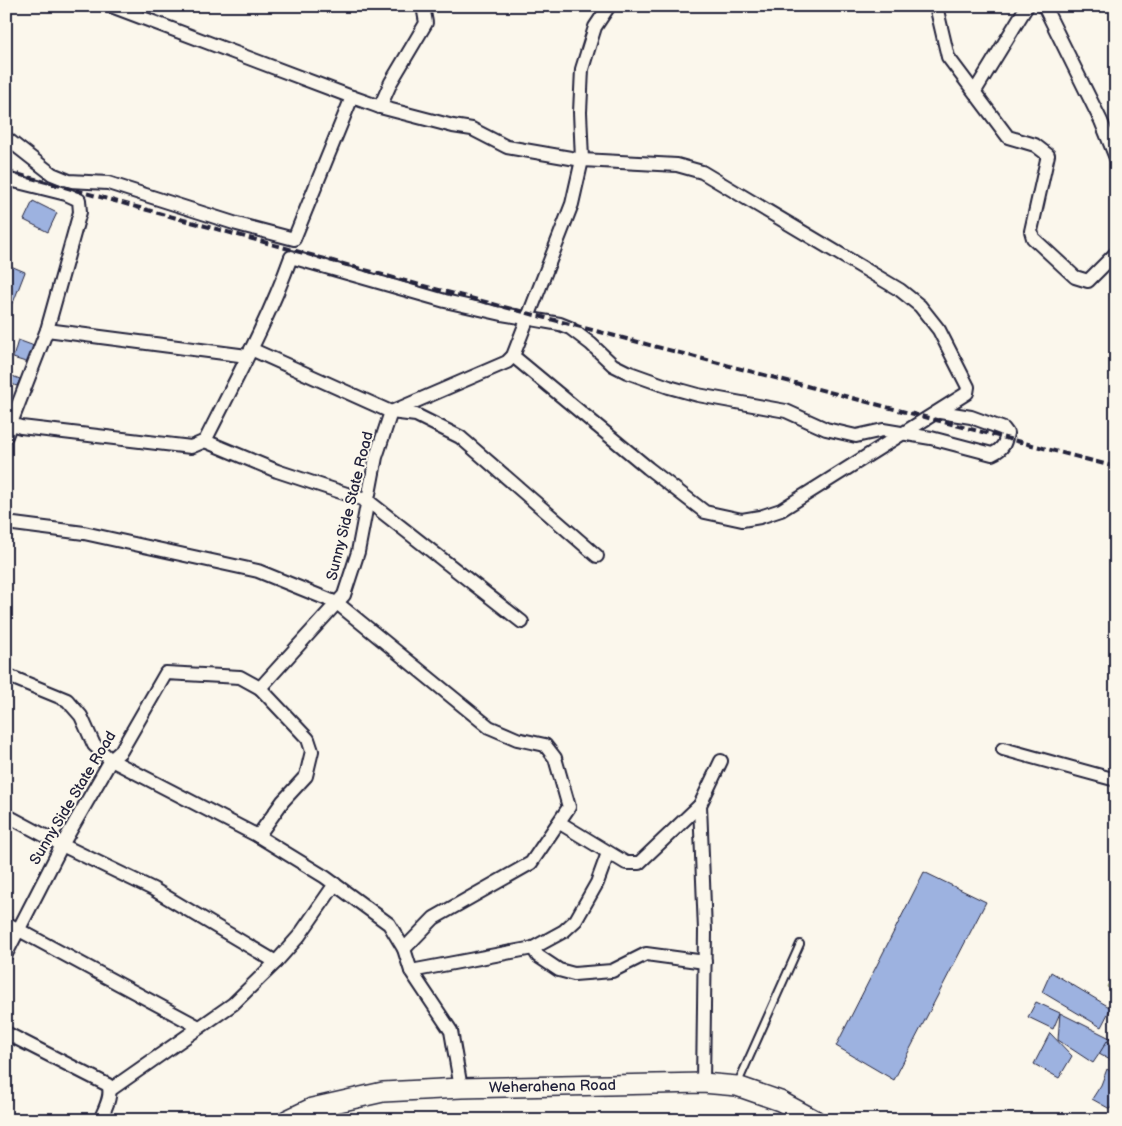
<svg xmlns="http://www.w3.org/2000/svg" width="1122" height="1126" viewBox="0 0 1122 1126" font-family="'Balsamiq Sans',sans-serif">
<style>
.green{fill:#c6d68a;stroke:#747c62}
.building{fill:#9db2e0;stroke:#22223b}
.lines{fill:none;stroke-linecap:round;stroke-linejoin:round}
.lane-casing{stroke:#22223b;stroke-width:10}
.street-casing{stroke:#22223b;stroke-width:16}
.secondary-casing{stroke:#22223b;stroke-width:22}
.lane{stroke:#fbf7ec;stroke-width:6}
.street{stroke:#fbf7ec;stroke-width:12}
.secondary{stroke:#fbf7ec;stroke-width:19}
.rail{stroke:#22223b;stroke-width:4;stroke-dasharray:8 4;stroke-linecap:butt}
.labels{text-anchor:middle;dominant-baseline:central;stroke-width:4;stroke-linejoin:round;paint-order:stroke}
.street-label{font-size:15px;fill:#22223b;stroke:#fbf7ec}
</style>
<rect width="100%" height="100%" fill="#fbf7ec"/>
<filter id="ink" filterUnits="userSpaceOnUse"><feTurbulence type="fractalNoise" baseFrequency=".02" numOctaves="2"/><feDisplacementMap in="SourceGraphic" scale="10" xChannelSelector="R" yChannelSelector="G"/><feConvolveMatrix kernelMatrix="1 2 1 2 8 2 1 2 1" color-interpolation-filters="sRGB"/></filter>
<g filter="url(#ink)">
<path class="green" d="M1116,967v24l-9,-4z"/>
<g class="building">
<path d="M33,201l24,12 -9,19 -24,-12z"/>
<path d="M6,264l19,8 -12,31 -7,-2z"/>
<path d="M18,340l19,7 -5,17 -19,-6z"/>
<path d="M7,374l13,5 -3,7 -11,-4z"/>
<path d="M924,872l62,30 -92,178 -58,-34z"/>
<path d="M1051,972l60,36 -10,19 -59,-35z"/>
<path d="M1036,1002l24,11 -7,16 -25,-12z"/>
<path d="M1060,1013l50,25 -17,25 -35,-23z"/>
<path d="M1050,1033l22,23 -13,22 -25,-14z"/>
<path d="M1107,1041l9,6v16l-17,-9z"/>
<path d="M1107,1069l9,6v24l-6,10 -18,-10 9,-14z"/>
</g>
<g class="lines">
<defs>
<path id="lane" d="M737,1085l63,-141"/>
<g id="street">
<path d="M111,6l241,91 28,10 73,19 19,3 35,18 75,13 95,5 25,7 198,118 20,16 19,24 29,57 -1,6 -186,117 -21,7 -18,3 -37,-8 -57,-44 -135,-112"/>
<path d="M936,6l12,51 60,80 27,8 13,10 -17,76 2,7 42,39 13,4 28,-28"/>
<path d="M1044,6l57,115 15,37"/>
<path d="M975,91l52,-85"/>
<path d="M380,107l11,-25 35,-59 -3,-17"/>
<path d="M6,138l46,36 17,7 39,2 129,41 57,15 58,-142"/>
<path d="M6,179l60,15 13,6 1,12 -33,118 -41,106"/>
<path d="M47,330l200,26"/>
<path d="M251,349l140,63 25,3 44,22 137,119"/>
<path d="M6,419l5,5 10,3 170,20 14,-6c30,-60 63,-120 86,-184l154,44 57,13 58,10 10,4 21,16 22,21 14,7 42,15 29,8 88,16 40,18 30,7 27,-6 48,8 61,16c11,-5 13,-10 15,-21l-3,-4 -33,-12 -31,-5"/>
<path d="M205,441l72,30 91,30 154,121"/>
<path d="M6,523l78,10 174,38 79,32 152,124 28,12 28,6 10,13 14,49 -38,56 -97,55 -30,31"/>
<path d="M6,675l61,25 14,16 13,29 17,15 147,76 67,41 64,47 15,25 7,22 40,60 10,57"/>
<path d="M1003,749l113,31"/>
<path d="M700,805l5,126 -2,152"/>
<path d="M6,815l56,30 91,44 123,73"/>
<path d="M560,823l66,40h13l61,-58 21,-44"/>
<path d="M258,836l25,-35 23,-25 6,-25 -4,-12 -48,-51"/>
<path d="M6,923l193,104"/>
<path d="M533,948l5,8 21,14 15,4 38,-3 34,-17 59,8"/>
<path d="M6,954l56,-109 49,-85 10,-9 45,-78 74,4 20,11 84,-93 14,-43 18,-95 15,-45 116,-50 6,-6 59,-152 10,-44 -2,-48 2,-43 13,-42 14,-21"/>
<path d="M411,971l122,-23 31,-17 12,-11 21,-37 11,-30"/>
<path d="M6,1033l102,52c5,11 -4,25 -8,35"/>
<path d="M110,1090l123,-86 43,-42 23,-26 36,-52"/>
</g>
<g id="secondary">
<path id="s1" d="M287,1120l25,-12 71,-16 78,-4 242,-5 34,3 43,15 35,19"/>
</g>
</defs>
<use href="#lane" class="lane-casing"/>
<use href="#street" class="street-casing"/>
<use href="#secondary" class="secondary-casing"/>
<use href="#lane" class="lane"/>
<use href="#street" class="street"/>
<use href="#secondary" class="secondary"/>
<path class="rail" d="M6,171l399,110 711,186"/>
</g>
</g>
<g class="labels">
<g class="street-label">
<text transform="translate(350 506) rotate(-76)">Sunny Side State Road</text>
<text transform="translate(73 798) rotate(-59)">Sunny Side State Road</text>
<text stroke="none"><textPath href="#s1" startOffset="270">Weherahena Road</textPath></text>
</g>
</g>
<rect width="1122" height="1126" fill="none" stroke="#fbf7ec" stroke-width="25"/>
<rect x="12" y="12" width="1097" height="1101" fill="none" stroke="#22223b" stroke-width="2" filter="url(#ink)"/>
</svg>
